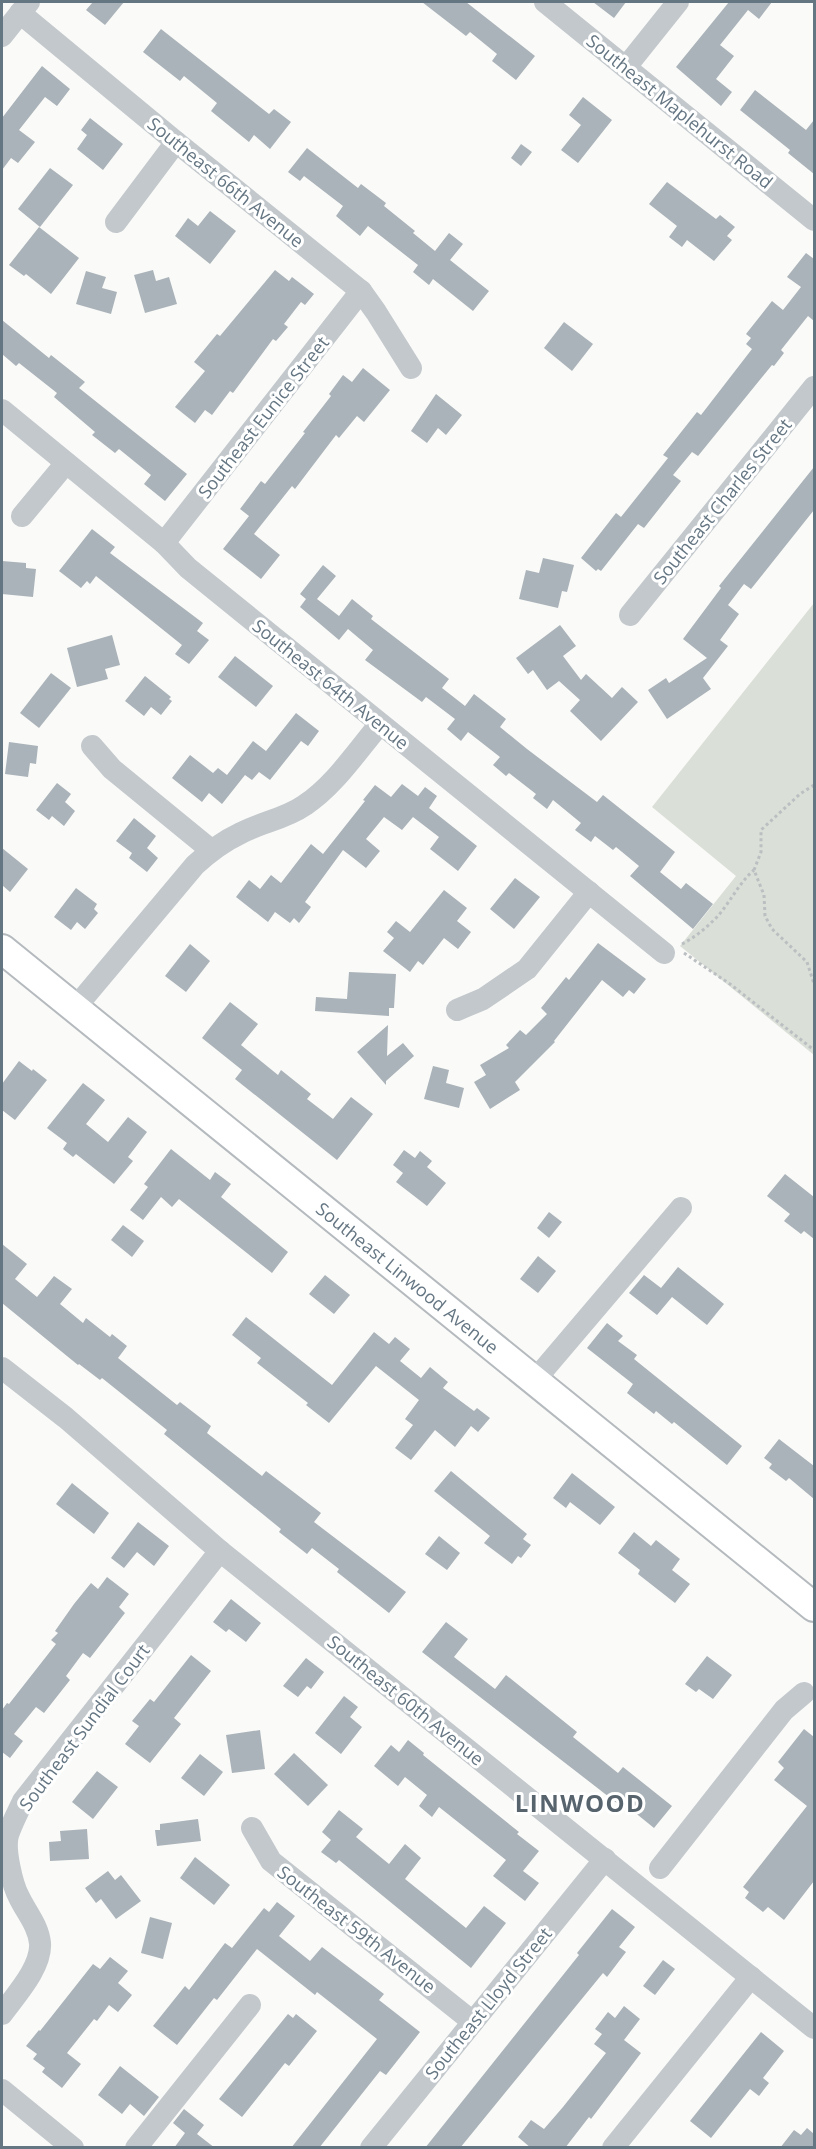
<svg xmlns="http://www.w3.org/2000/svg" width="816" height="2149" viewBox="0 0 816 2149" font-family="'Open Sans',sans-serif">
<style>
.green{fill:#dadfd7}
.building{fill:#aab3b9}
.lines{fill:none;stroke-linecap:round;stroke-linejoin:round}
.major-casing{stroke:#b5babe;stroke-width:32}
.path{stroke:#bbbfc2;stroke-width:3;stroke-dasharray:3 3;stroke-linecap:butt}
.minor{stroke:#c3c8cc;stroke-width:22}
.major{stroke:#fff;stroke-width:28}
.labels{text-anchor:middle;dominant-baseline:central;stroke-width:6;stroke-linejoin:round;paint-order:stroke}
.street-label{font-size:18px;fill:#657683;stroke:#fff}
.district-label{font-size:24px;font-weight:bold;letter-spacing:1.5px;fill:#57646e;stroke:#fff}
</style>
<rect width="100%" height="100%" fill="#fafaf8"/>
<path class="green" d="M814,603v452l-134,-109 56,-70 -84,-69z"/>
<g class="building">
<path d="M93,2h31l-19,23 -19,-15z"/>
<path d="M422,2h44l69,54 -19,24 -24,-19 5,-7 -27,-22 -4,4z"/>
<path d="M593,2h33l-12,16z"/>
<path d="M729,2h43l-13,17 -11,-9 -28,35 14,11 -18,23 16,13 -11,14 -45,-39z"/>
<path d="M161,29l108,85 5,-5 17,13 -21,27 -16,-14 -5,7 -38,-31 6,-8 -33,-27 -4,5 -37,-29z"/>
<path d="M42,66l28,23 -13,17 -12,-9 -26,33 16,12 -17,21 -7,-5 -9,12v-52z"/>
<path d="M755,90l51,40 8,-10v54l-26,-21 2,-3 -50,-40z"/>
<path d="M583,97l29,23 -34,43 -17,-13 20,-25 -12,-10z"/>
<path d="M90,118l33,26 -20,26 -26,-21 10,-14 -6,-5z"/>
<path d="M521,144l11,8 -11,14 -10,-8z"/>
<path d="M307,148l51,40 3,-4 25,19 -2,3 31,25 -2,2 22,18 14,-18 14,11 -13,16 39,31 -16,20 -40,-32 -4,6 -16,-13 5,-7 -50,-39 -8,10 -24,-20 7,-10 -39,-30 -4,5 -12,-9z"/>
<path d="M50,168l23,17 -33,42 -22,-18z"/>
<path d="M667,182l49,37 4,-4 15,12 -8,9 5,4 -18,21 -27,-21 -5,7 -13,-10 8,-11 -28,-22z"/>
<path d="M210,211l26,20 -26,33 -35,-28 13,-18 10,8z"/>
<path d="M39,227l40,31 -28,36 -25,-20 -2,2 -15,-11z"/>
<path d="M806,253l8,6v62l-6,-5 -27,34 3,3 -10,13 -2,-1 -74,91 -6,-4 -19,23 8,6 -37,47 -6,-4 -37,47 -3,-2 -2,2 -15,-13 35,-45 5,4 47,-59 -5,-3 34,-43 4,3 51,-66 -6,-5 5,-6 -5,-4 26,-33 11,9 18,-23 -14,-10z"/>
<path d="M153,270l3,11 13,-4 8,27 -32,9 -11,-38z"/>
<path d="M275,270l14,11 3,-4 22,17 -9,11 -4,-3 -17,22 4,3 -12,14 -3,-2 -40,54 -3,-2 -18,24 -7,-5 -10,13 -20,-16 30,-36 -11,-9 23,-28 3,2z"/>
<path d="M86,271l20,6 -4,11 15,4 -6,22 -35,-10z"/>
<path d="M2,320l47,38 2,-3 34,27 -6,6 108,86 -22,27 -21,-17 7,-9 -32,-26 -4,4 -23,-18 3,-3 -41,-35 3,-4 -38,-30 -3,3 -14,-12z"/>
<path d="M564,322l29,22 -21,27 -28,-23z"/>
<path d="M363,368l27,22 -26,32 -7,-6 -18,22 -3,-3 -41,54 -3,-3 -38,48 26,21 -19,24 -38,-30 26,-33 -9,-7 21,-28 4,3 40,-51 -2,-1 28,-36 -2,-2 14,-19 9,7z"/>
<path d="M436,394l26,21 -16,20 -8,-7 -11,15 -16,-12z"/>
<path d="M814,467v43l-63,79 -7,-5 -16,21 11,9 -19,26 8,6 -25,32 8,11 -44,30 -19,-29 18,-12 3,5 38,-25 -24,-19 38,-51 -2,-2z"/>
<path d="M92,529l23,18 -5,6 93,70 -6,8 12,9 -20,24 -14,-10 7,-9 -86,-69 -6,8 -3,-3 -6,7 -22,-17z"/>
<path d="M543,558l31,7 -7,27 -5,-1 -4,17 -39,-9 7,-29 13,3z"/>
<path d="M2,561l24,2v5l10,1 -3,28 -31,-3z"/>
<path d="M323,565l13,11 -19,23 22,17 13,-17 21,17 -2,3 78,60 -7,9 23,18 9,-12 32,25 -6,8 27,22 70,53 6,-7 72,57 -15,20 21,17 5,-6 27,21 -20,25 -63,-53 9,-10 -23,-19 -3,3 -18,-14 -4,6 -16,-12 6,-7 -28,-23 -6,9 -14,-11 3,-4 -27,-21 -3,3 -13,-11 7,-8 -32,-25 -7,9 -14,-12 8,-10 -29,-22 -4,5 -57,-42 8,-10 -25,-21 -9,11 -39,-33 6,-8 -6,-5z"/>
<path d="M560,625l16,21 -13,10 18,24 5,-6 26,24 10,-11 16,15 -37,39 -31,-30 10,-11 -21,-19 -12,9 -14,-20 -5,4 -12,-16z"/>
<path d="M112,635l8,30 -15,4 3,10 -31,8 -10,-39z"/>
<path d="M235,656l38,30 -17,21 -38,-30z"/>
<path d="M51,673l20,15 -32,40 -19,-15z"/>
<path d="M145,676l26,21 -2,2 3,2 -11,14 -10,-8 -7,9 -19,-15z"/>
<path d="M296,713l23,18 -11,15 -7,-5 -31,39 -11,-8 -7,8 -7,-5 -23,29 -13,-11 -7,9 -30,-24 18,-23 23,18 5,-5 9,7 26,-34 13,10z"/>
<path d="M9,742l29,4 -2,18 -6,-1 -2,14 -23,-3z"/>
<path d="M57,783l14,11 -6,8 10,9 -11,15 -12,-10 -3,4 -13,-10z"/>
<path d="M402,784l16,12 7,-9 12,9 -8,12 48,38 -19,25 -28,-22 9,-12 -26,-20 -11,13 -18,-13 -18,22 14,12 -14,17 -23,-18 -38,52 6,5 -12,16 -5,-5 -4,5 -15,-11 -7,10 -32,-25 13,-17 11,9 11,-14 10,8 30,-39 12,10 42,-53 -2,-1 12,-15 16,12z"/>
<path d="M134,818l22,18 -9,12 11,10 -11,14 -18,-14 3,-5 -16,-12z"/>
<path d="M2,848l26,21 -18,23 -8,-7z"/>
<path d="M515,878l25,19 -26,32 -24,-20z"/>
<path d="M76,888l21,16 -3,5 4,4 -13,16 -8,-7 -6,8 -17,-13z"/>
<path d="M444,890l23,18 -10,13 14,11 -13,17 -14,-11 -21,27 -5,-4 -8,11 -27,-21 11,-13 -7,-6 9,-11 14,11z"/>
<path d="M598,943l48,36 -12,15 -5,-4 -6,7 -21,-17 -48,61 1,1 -40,40 5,8 -30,19 -16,-27 12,-7 -6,-10 29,-17 -3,-3 14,-15 6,5 21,-21 -6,-6 25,-31 3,3z"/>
<path d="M190,944l20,17 -24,31 -21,-16z"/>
<path d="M349,972l47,2 -2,34h-5v8l-74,-5 1,-14 31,2z"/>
<path d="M230,1002l28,22 -17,21 37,30 3,-5 30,24 -4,5 26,20 18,-22 22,17 -36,46 -102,-81 7,-9 -40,-32z"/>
<path d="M388,1025l-1,31 16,-13 11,13 -28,25v4l-29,-33z"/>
<path d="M19,1061l13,10 1,-2 14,11 -32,40 -13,-10v-26z"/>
<path d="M433,1066l16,4 -3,13 18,5 -5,20 -35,-9z"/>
<path d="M83,1083l22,17 -19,24 22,18 20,-25 19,15 -19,25 5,4 -19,23 -38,-30 -3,3 -10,-8 4,-6 -20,-15z"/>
<path d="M171,1149l39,31 5,-8 16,12 -10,13 67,55 -16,21 -93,-74 -7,8 -11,-10 -18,23 -13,-10 18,-23 -4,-3z"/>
<path d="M404,1150l11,8 5,-7 12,10 -5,6 19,16 -19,23 -31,-24 7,-9 -10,-8z"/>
<path d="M785,1174l29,23v42l-10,-8 -3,3 -17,-13 6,-7 -23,-18z"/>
<path d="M549,1212l13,10 -13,16 -12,-10z"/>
<path d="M123,1225l21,16 -12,16 -21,-17z"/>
<path d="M2,1244l25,20 -12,15 22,18 17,-21 18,13 -12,15 23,19 3,-5 24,19 2,-3 15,12 -9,12 59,47 3,-3 31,24 -4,7 55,43 4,-5 55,42 -7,9 92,70 -17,21 -52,-41 2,-3 -27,-21 -5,6 -28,-22 2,-3 -117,-95 3,-4 -65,-52 -2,2 -21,-16 -1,1 -76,-62z"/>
<path d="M538,1256l18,15 -18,22 -18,-14z"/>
<path d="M678,1267l46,37 -17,21 -35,-28 -15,18 -28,-22 15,-18 17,13z"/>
<path d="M325,1275l25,20 -16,19 -25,-20z"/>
<path d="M246,1317l86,68 42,-53 15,12 6,-7 15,12 -10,12 21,17 9,-11 18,15 -5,6 31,23 3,-3 13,10 -12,14 -7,-6 -16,21 -20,-17 -24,30 -16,-12 18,-23 -8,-6 14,-19 -43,-34 -47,57 -23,-18 2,-2 -51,-40 4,-5 -29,-23z"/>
<path d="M607,1323l16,13 -5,5 19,14 -3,4 108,87 -15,19 -53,-43 -2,2 -16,-13 -2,3 -27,-21 6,-9 -46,-36z"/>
<path d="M779,1439l35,27v33l-25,-21 -3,3 -17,-13 3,-4 -8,-6z"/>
<path d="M451,1471l76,63 -4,5 8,6 -10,13 -3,-2 -6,8 -28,-21 6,-7 -56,-45z"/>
<path d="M572,1473l43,34 -15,18 -30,-23 -4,6 -13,-10z"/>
<path d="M72,1483l37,30 -15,21 -38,-30z"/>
<path d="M138,1522l31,24 -15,20 -17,-14 -13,16 -13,-10z"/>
<path d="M634,1532l17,14 5,-6 24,19 -8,11 18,14 -15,19 -37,-29 2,-4 -22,-17z"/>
<path d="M439,1536l21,17 -13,17 -22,-16z"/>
<path d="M107,1577l22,17 -10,13 6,6 -35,45 -7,-5 -17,23 4,4 -26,33 -8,-6 -22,27 9,7 -13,17 -8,-6v-42l5,-7 2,1 47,-60 -5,-4 7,-7 -3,-2 19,-27 17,-21 7,6z"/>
<path d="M231,1599l30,24 -15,19 -17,-13 -3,3 -13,-10z"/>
<path d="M446,1622l22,17 -14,18 41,32 11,-14 71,57 -4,5 45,36 5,-6 49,39 -18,22 -21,-17 -2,3 -209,-162z"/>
<path d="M191,1655l20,16 -37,47 7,6 -31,39 -25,-19 14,-18 -7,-5 18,-22 4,3z"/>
<path d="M707,1656l25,19 -19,24 -14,-10 -3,3 -11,-8z"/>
<path d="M306,1658l18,14 -13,17 -4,-3 -9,11 -15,-11z"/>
<path d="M344,1696l14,11 -8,10 12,10 -21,27 -26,-21z"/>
<path d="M804,1729l10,8v144l-30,39 -16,-13 -5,5 -18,-14 4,-6 -6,-5 64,-81 -33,-26 10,-12 -6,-6z"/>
<path d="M260,1730l5,39 -33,4 -6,-38z"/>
<path d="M408,1740l16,13 -1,2 96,77 -2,2 22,17 -16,20 16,12 -14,18 -32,-25 13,-16 -67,-53 -7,10 -13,-11 8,-11 -22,-18 -7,9 -24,-20 17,-21 8,7z"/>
<path d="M294,1753l34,32 -20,21 -34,-32z"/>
<path d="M200,1754l23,18 -19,24 -23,-18z"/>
<path d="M97,1771l21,16 -25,32 -21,-17z"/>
<path d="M339,1810l24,19 -7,8 33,27 16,-20 16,14 -16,21 61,49 18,-22 22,17 -35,45 -132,-108 -3,3 -15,-11 10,-12 -9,-8z"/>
<path d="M198,1819l3,22 -44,5 -2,-16h5v-6z"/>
<path d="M87,1829l2,30 -39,2 -1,-19 12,-1 -1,-10z"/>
<path d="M195,1857l35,28 -16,20 -34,-27z"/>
<path d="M108,1871l7,9 6,-5 20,26 -25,18 -15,-20 -5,4 -11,-15z"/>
<path d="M277,1902l18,14 -16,20 31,25 12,-14 62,47 -5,6 41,32 -34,43 -6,-4 -61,77h-28l86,-109 -60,-47 -2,3 -58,-46 -40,51 -3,-2 -37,47 -24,-19 32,-40 4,4 36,-47 7,5 32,-40 5,4z"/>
<path d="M612,1909l23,18 -16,20 7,5 -19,25 -4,-4 -143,175h-35l154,-193 -2,-2z"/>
<path d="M150,1917l22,6 -9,36 -22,-6z"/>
<path d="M110,1957l18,14 -10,12 14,12 -14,17 -9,-7 -12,16 -3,-2 -27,34 14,11 -19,24 -20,-16 3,-4 -12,-9 4,-5 -11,-8 13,-16 1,1 53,-67 7,5z"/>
<path d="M663,1960l12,9 -20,26 -12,-9z"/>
<path d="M624,2006l16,13 -16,21 17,13 -50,66 -2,-2 -24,31h-34l-13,-11 13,-17 13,9 19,-22 43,-54 -12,-9 8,-10 -7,-5 13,-17 7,6z"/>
<path d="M288,2014l5,4 3,-4 21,17 -28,35 -4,-3 -43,54 -23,-18z"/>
<path d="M761,2032l23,19 -21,27 6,5 -10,13 -9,-7 -39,49 -21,-17z"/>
<path d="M120,2066l39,31 -15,19 -14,-12 -8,10 -24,-19z"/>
<path d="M184,2109l20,16 -7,9 18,14h-41l11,-15 -12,-10z"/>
<path d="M807,2128l7,6v14h-34l14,-18 7,5z"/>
</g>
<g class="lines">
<defs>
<g id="major">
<path id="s1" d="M2,949l812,658"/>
</g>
</defs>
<use href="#major" class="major-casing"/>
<g class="path">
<path d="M814,785l-14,9 -39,36v22l-7,18 10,25 1,21 7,13 35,33 7,22"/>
<path d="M682,944c12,-6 24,-16 34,-26 14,-15 22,-34 38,-48"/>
<path d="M684,953l46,31 84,66"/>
</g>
<g class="minor">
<path d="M545,2l269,218"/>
<path d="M20,13l156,129 185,149 15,21 35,56"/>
<path d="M2,36l27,-34"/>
<path d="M626,67l52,-65"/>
<path d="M116,222l60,-80"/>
<path d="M2,410l162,133 24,25 476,385"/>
<path d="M22,516l44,-53"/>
<path d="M164,543l197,-252"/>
<path d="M630,615l184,-228"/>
<path d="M92,746l20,23 99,81"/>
<path d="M75,1008l120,-143c14,-13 29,-24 46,-32 21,-11 44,-14 64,-28 30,-20 52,-54 75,-81"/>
<path d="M457,1010l26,-11 44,-30 62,-77"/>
<path d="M2,1368l64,50 154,133 594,477"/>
<path d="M534,1381l147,-173"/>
<path d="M252,1828l19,33 202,161"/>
<path d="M660,1868l124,-158 20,-17"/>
<path d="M2,2014c13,-18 40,-47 38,-71 -2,-18 -14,-31 -21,-46 -7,-13 -15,-48 -11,-62 4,-12 10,-23 15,-34l197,-250"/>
<path d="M2,2090l71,58"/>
<path d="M136,2148l114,-143"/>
<path d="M371,2148l234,-289"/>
<path d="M613,2148l138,-171"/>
</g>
<use href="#major" class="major"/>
</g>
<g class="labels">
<g class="street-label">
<text transform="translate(680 111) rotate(39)">Southeast Maplehurst Road</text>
<text transform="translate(226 182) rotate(39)">Southeast 66th Avenue</text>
<text transform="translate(263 417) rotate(-52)">Southeast Eunice Street</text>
<text transform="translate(722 501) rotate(-51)">Southeast Charles Street</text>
<text transform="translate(331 684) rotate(39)">Southeast 64th Avenue</text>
<text stroke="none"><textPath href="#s1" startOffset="522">Southeast Linwood Avenue</textPath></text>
<text transform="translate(406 1700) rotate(39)">Southeast 60th Avenue</text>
<text transform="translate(84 1727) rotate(-53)">Southeast Sundial Court</text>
<text transform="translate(357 1929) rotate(38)">Southeast 59th Avenue</text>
<text transform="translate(488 2003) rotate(-51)">Southeast Lloyd Street</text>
</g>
<g class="district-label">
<text x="580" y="1802">LINWOOD</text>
</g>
</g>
<rect width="816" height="2149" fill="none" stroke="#657683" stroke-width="6"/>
</svg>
